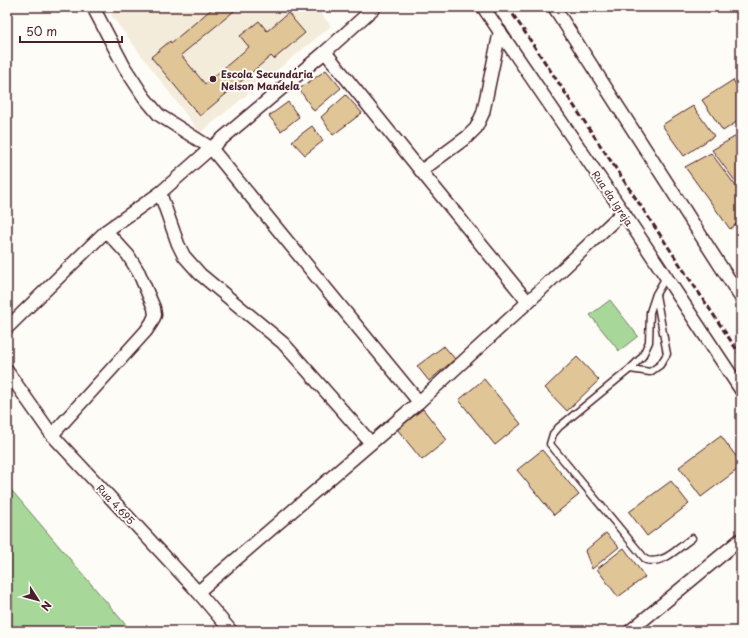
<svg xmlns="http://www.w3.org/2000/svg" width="748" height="638" viewBox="0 0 748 638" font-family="'Playpen Sans',sans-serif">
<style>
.built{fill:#f4ecda}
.green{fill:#a7d899;stroke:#787c62}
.building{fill:#e0c696;stroke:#4a1f2b}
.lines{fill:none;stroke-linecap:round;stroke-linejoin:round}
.service-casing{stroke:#4a1f2b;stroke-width:9}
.minor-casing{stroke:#4a1f2b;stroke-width:15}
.service{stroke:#fdfcf7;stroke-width:6}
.minor{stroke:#fdfcf7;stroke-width:12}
.rail{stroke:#4a1f2b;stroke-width:3;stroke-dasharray:6 3;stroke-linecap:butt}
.poi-dot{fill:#4a1f2b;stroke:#fdfcf7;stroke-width:1.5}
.labels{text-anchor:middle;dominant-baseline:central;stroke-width:4;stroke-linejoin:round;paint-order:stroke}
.poi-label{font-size:10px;font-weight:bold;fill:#4a1f2b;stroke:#fdfcf7;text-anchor:start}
.street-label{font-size:10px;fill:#4a1f2b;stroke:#fdfcf7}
</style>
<rect width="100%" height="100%" fill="#fdfcf7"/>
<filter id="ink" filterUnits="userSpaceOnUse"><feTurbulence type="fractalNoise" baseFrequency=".025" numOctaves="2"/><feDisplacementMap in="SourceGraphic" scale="8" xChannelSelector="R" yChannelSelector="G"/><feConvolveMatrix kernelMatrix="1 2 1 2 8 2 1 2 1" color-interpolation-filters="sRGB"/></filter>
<g filter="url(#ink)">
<path class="built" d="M120,7h196l15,19 -131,107 -89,-118z"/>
<g class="green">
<path d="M610,300l28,36 -19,15 -29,-36z"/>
<path d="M7,485l124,146h-124z"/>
</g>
<g class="building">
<path d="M214,7h25l-58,48 24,29 44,-37 -9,-11 19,-15 8,10 21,-18 17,20 -31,26 -3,-3 -71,60 -49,-59 19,-16 1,2z"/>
<path d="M326,70l15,18 -27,23 -15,-22z"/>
<path d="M733,80l8,12v27l-18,12 -21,-31z"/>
<path d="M346,95l16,18 -29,22 -12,-18z"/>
<path d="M288,102l11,15 -18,14 -12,-15z"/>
<path d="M693,106l21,30 -30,20 -22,-31z"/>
<path d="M312,126l11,15 -18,14 -13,-14z"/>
<path d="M738,135l3,5v49l-29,-39z"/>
<path d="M711,153l30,40v27l-11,9 -45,-62z"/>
<path d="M444,346l11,13 -26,22 -12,-15z"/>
<path d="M577,357l22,23 -32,31 -22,-23z"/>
<path d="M484,379l37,45 -26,21 -36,-45z"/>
<path d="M423,409l24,31 -25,20 -25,-31z"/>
<path d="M721,436l20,27v4l-40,30 -22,-30z"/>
<path d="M542,450l37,45 -25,20 -37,-45z"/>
<path d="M671,481l18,23 -42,32 -18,-24z"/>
<path d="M606,533l13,14 -27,22 -7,-18z"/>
<path d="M624,548l21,29 -27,20 -21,-28z"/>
</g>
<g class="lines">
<defs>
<g id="service">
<path d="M666,277l-10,17 -6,18 -1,30 -7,15 -12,12 -71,58 -6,7 -3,10 96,116c18,5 33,-13 46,-22"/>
<path d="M630,369l20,3 10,-7 7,-11 -11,-59"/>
</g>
<g id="minor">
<path d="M93,7l32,61 19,29 15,18 52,33 208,254"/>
<path d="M483,7l140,205 118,178"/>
<path d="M554,7l187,291"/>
<path d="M325,52l96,119 107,131"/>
<path d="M421,171l46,-34 9,-9 7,-15 17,-82"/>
<path d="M160,193l18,51 6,12 16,18 83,69 16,18 72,82"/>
<path d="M7,328l99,-97 54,-38 51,-45 114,-96 50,-45"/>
<path d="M7,371l45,64 146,157 33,39"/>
<path d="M52,435l94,-104 6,-9 3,-7 -1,-7 -15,-35 -11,-18 -22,-24"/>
<path d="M198,592l221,-190 109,-100 95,-90"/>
<path d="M630,631l111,-92"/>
</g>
</defs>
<use href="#service" class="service-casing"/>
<use href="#minor" class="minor-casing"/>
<use href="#service" class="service"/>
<use href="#minor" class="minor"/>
<path class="rail" d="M508,7l233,349"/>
</g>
</g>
<circle class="poi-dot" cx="213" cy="79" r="4"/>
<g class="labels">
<g class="poi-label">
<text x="221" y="73">Escola Secundária<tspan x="221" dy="12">Nelson Mandela</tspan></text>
</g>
<g class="street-label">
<text transform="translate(613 198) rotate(56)">Rua da Igreja</text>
<text transform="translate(116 504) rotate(47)">Rua 4.695</text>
</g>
</g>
<rect width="748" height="638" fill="none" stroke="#fdfcf7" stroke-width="24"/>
<rect x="12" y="12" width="724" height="614" fill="none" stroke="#4a1f2b" stroke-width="1.5" filter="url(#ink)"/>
<g transform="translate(38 600) rotate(126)" stroke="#fdfcf7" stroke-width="3" paint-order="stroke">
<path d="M0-3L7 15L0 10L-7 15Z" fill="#4a1f2b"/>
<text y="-6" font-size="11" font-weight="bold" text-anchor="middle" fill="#4a1f2b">N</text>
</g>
<path d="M20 36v6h102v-6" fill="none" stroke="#4a1f2b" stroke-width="2"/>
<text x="26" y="36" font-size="12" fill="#4a1f2b" stroke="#fdfcf7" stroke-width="3" paint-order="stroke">50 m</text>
</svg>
